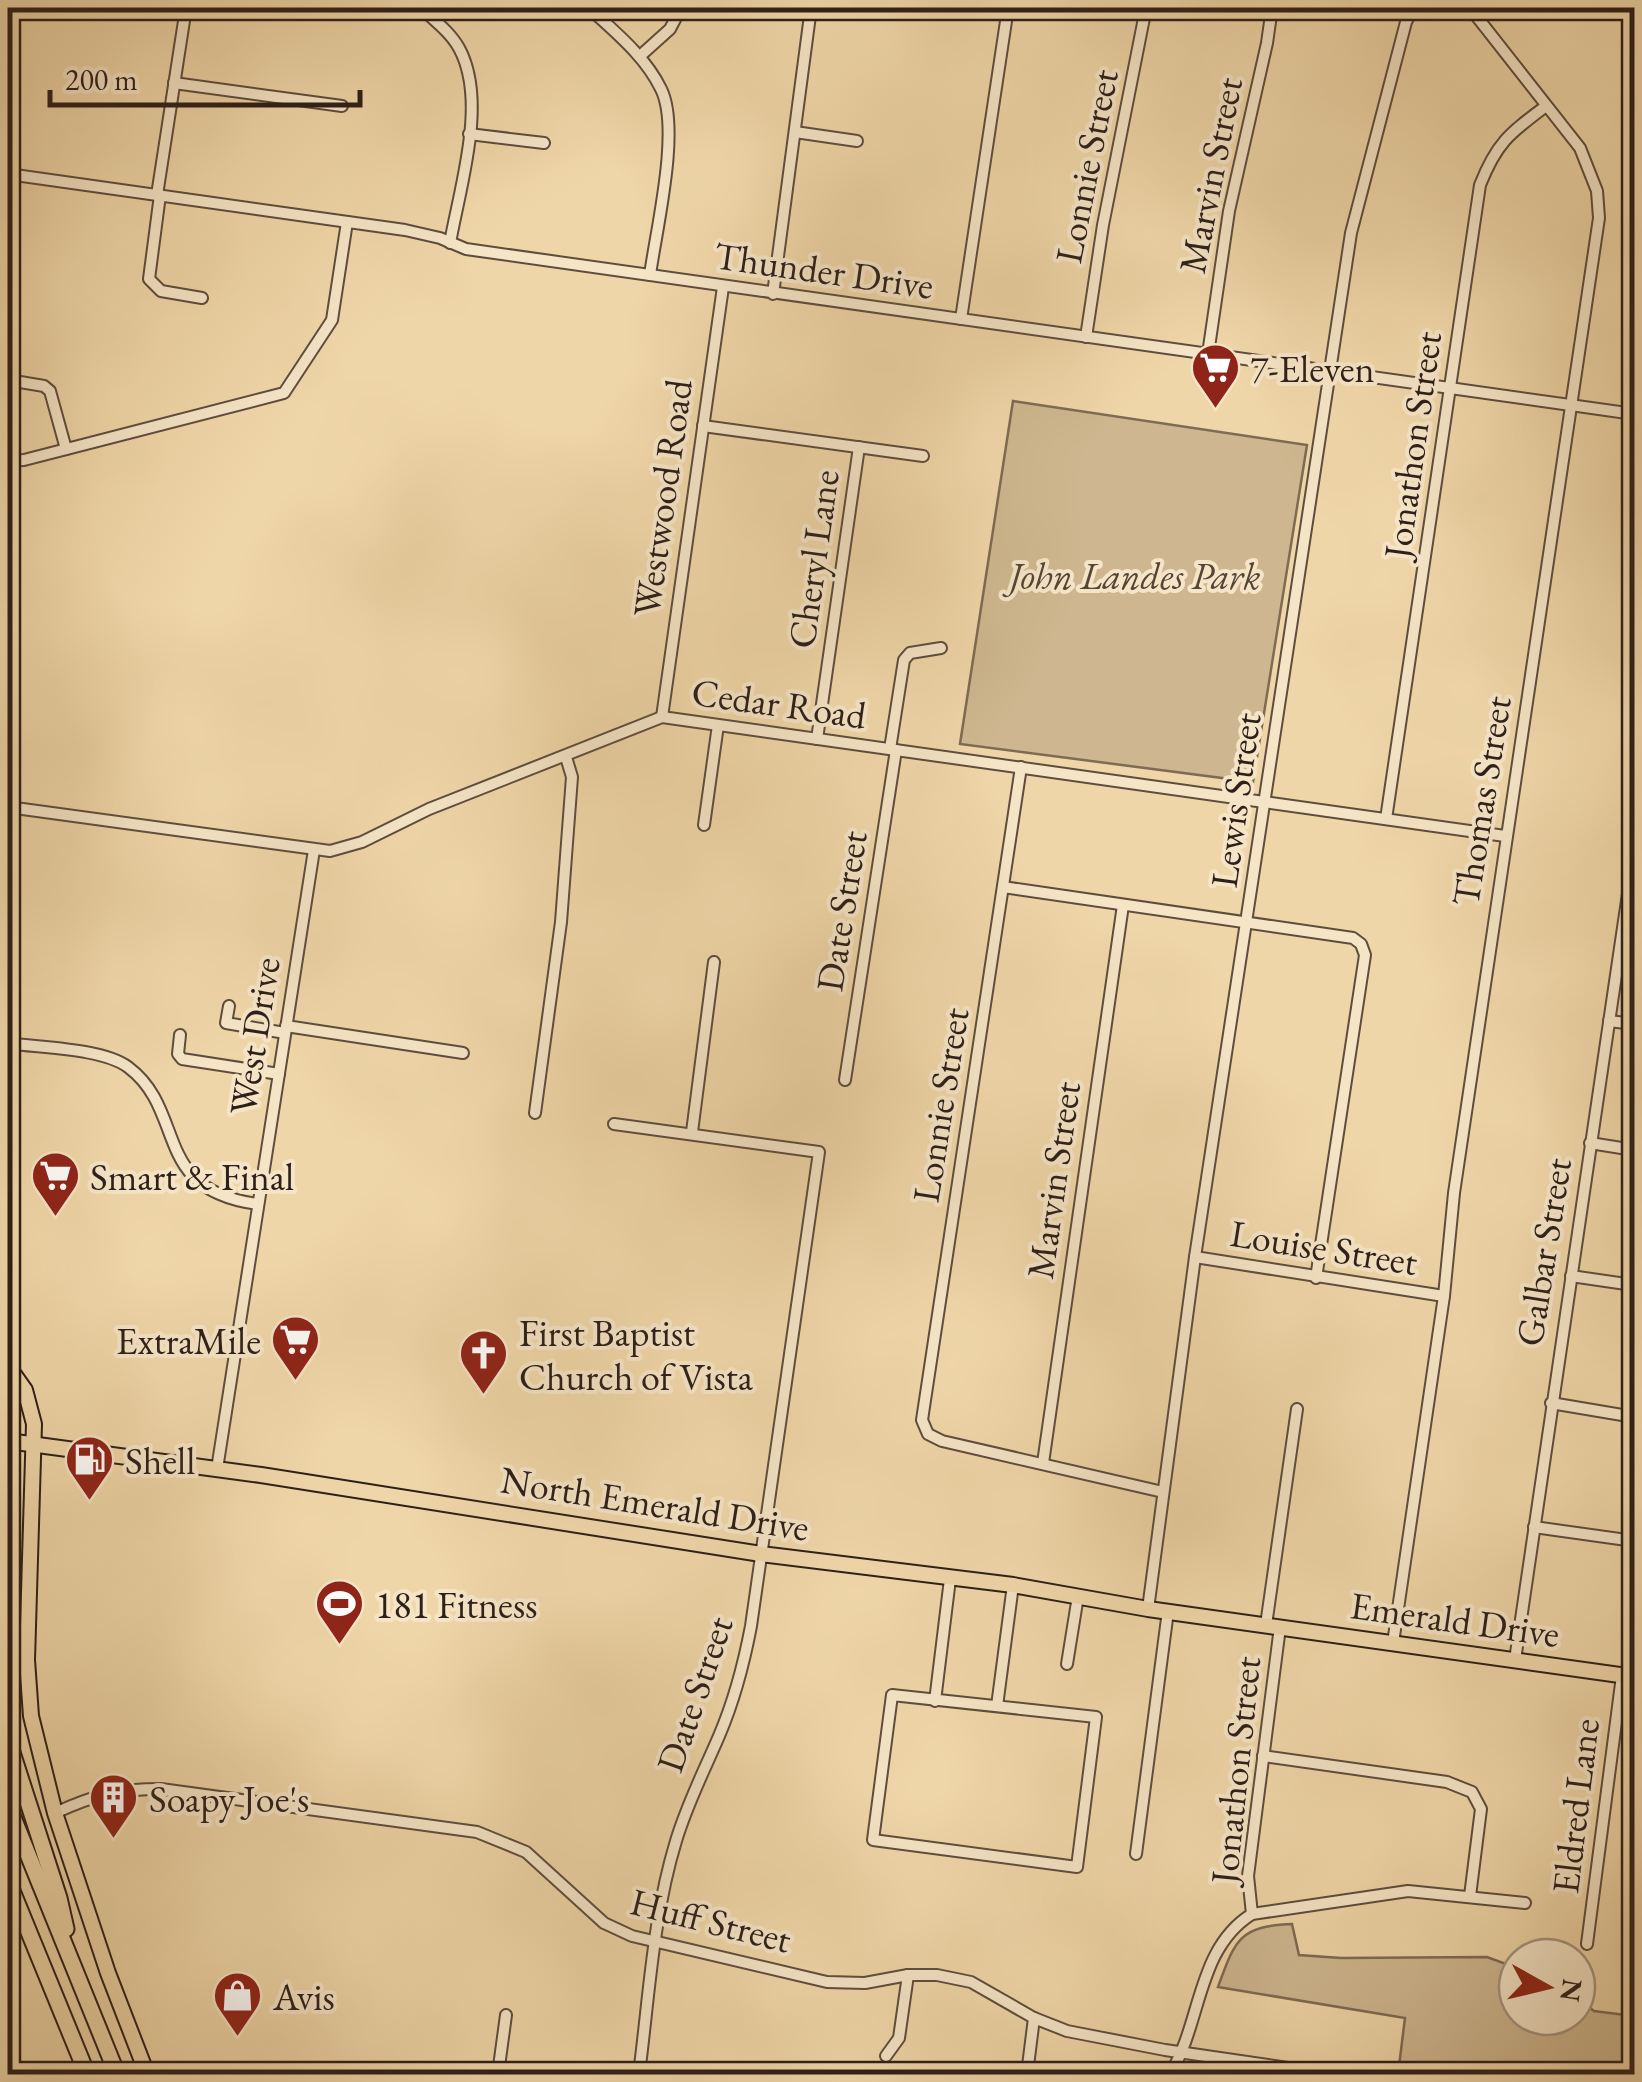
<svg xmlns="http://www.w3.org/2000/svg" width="1642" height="2082" viewBox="0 0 1642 2082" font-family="'EB Garamond',serif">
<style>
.park{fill:#ceb790;stroke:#7e6b54;stroke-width:2.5}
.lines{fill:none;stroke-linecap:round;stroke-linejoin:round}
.minor-casing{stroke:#5e4d3d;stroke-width:14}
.major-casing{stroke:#2d1f19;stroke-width:18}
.highway-casing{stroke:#2d1f19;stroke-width:19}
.minor{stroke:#f5e4c6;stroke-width:10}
.major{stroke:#efd6a8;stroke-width:14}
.highway{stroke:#efd6a8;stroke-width:15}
.labels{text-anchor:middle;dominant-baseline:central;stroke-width:8;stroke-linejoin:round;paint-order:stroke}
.street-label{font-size:38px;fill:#2d1f19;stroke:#f5e4c6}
.poi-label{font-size:38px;fill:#2d1f19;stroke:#f5e4c6;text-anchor:start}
.park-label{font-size:38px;font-style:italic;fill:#554537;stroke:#f5e4c6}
</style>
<rect width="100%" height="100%" fill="#efd6a8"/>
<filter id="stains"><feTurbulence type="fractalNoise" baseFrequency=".002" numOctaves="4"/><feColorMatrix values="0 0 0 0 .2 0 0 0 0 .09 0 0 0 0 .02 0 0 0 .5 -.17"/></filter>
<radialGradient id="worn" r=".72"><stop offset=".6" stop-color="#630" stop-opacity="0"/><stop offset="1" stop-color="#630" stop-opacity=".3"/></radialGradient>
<g class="park">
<path d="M1013,401l294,44 -54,337 -293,-38z"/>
<path d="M1292,1924l7,31 42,3 146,-1 30,11v49h60v-19l17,13 40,5v58h-236l7,-56 -187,-31c17,-47 21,-61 74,-63z"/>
</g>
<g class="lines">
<defs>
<g id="minor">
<path d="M421,8c13,12 29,24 38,40 29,53 1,138 -9,195"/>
<path d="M589,8c26,24 56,48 72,81 20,40 -5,141 -11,186"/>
<path d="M8,10v-2"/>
<path d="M640,56l30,-27 11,-21"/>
<path d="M174,83l168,23"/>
<path d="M795,132l62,9"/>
<path d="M469,134l75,9"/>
<path d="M8,174l397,56 35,8 26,11 1168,165"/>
<path d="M157,195l29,-187"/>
<path d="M160,195l-11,84 12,12 41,7"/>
<path d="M773,294l38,-286"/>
<path d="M961,319l47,-311"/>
<path d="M1086,337l17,-112 43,-217"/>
<path d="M1208,354l21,-143 38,-168 5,-35"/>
<path d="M8,380l36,6 6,5 16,58"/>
<path d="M703,426l220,30"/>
<path d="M8,461l16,-1 260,-67 48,-73 15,-98"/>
<path d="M662,717l61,-430"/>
<path d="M817,739l42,-292"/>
<path d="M890,749l14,-89 6,-7 31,-5"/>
<path d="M1021,767l-99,653 6,14 14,7 221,51"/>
<path d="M8,807l322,44 32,-9 67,-33 233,-92 843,119"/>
<path d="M1386,819l94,-634c17,-43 30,-52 66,-79"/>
<path d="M704,825l14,-100"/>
<path d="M1003,887l350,51 8,6 4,11 -49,323"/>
<path d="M229,1006l-3,17 59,10"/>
<path d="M1609,1021l25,3"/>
<path d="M286,1026l177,27"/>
<path d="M180,1035l-2,19 4,5 97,15"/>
<path d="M8,1043c32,5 94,5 120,24 60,45 22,123 130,137"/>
<path d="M845,1080l51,-330"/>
<path d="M535,1113l26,-191 11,-145 -6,-20"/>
<path d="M614,1124l205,28 -68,474c-7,37 -17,75 -32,110 -15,35 -32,68 -43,105 -23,75 -27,156 -37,233"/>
<path d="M692,1132l22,-170"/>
<path d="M1590,1143l44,7"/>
<path d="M1195,1257l249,39"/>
<path d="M1571,1276l55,8"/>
<path d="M1551,1403l83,14"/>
<path d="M1043,1463l80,-558"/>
<path d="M217,1469l97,-619"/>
<path d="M1534,1527l100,14"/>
<path d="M1148,1609l47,-352 156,-1024 55,-211 7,-14"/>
<path d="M1266,1625l31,-216"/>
<path d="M1393,1643l51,-347 10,-103 145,-975 -2,-27 -17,-43 -110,-140"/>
<path d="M1515,1660l119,-807"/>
<path d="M1067,1664l11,-68"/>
<path d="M892,1695l204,22 -19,150 -204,-27z"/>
<path d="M935,1701l15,-122"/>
<path d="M997,1706l16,-121"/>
<path d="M1263,1756l184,26 25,10 9,17 -11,87"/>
<path d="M55,1813c39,-18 63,-24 106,-24l316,43 49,20 78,71 28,13 195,46 38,1 43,-8h29l34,7 63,36 33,13 98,19 164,24"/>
<path d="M1136,1854l32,-243"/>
<path d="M1252,1914l-4,-38 32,-249"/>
<path d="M1587,1944l35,-268"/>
<path d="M886,2056l13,-18 9,-63"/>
<path d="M498,2074l8,-59"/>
<path d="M1027,2074l7,-56"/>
<path d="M1170,2074c32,-51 26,-125 82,-160l156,-23 117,12"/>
</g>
<g id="major">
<path d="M8,1366l17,24 9,34 -7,236 4,56 24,97 53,160 39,101"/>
<path d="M8,1441l253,34 500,79 252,31 135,24 486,68"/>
</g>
<g id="highway">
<path d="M8,1740l51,158 7,31"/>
<path d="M8,1805l109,269"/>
<path d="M8,1881l79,193"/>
</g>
</defs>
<use href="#minor" class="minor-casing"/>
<use href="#major" class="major-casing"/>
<use href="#highway" class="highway-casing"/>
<use href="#minor" class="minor"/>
<use href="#major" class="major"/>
<use href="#highway" class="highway"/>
</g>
<defs>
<symbol id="supermarket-pin" viewBox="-11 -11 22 30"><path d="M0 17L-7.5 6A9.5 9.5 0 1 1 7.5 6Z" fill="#8f2418" stroke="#f5e4c6"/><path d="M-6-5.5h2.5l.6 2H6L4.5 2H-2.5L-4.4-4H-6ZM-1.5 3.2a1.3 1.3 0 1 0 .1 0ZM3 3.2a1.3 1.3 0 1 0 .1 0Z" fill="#fff"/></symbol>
<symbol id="church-pin" viewBox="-11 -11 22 30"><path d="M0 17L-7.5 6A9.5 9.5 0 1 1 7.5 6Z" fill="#8f2418" stroke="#f5e4c6"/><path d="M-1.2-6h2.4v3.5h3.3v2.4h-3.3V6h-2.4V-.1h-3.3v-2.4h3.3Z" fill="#fff"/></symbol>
<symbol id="fuel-pin" viewBox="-11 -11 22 30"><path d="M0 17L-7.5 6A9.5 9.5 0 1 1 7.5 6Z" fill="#8f2418" stroke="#f5e4c6"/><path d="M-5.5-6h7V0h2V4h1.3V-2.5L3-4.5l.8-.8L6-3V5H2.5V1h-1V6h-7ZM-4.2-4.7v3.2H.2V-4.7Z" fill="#fff"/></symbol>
<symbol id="stadium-pin" viewBox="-11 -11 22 30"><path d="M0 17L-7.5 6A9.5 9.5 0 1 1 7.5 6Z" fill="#8f2418" stroke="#f5e4c6"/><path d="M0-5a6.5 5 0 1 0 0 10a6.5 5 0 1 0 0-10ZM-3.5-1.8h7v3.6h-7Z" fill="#fff"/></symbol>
<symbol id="building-pin" viewBox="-11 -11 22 30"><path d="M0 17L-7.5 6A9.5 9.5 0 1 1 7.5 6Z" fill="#8f2418" stroke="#f5e4c6"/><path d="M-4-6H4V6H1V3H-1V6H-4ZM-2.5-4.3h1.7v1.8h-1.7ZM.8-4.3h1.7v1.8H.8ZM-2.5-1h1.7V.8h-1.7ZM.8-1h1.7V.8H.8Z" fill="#fff"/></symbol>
<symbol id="shop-pin" viewBox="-11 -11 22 30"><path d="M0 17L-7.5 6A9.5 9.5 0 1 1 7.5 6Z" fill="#8f2418" stroke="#f5e4c6"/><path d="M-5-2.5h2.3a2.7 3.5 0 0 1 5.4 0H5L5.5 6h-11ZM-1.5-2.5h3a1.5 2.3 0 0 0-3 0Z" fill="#fff"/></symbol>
</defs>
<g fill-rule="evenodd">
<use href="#supermarket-pin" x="1188" y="340" width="55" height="75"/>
<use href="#supermarket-pin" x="28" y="1148" width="55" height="75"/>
<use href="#supermarket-pin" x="268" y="1312" width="55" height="75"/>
<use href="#church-pin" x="456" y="1326" width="55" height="75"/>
<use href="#fuel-pin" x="62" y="1432" width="55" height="75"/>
<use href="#stadium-pin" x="312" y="1576" width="55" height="75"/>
<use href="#building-pin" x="86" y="1770" width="55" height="75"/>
<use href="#shop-pin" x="210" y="1968" width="55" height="75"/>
</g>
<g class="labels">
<g class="street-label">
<text transform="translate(1086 166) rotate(-79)">Lonnie Street</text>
<text transform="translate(1210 175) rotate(-79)">Marvin Street</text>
<text transform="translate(824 270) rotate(8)">Thunder Drive</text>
<text transform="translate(1412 445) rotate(-82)">Jonathon Street</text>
<text transform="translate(662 498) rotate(-82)">Westwood Road</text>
<text transform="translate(813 559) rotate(-82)">Cheryl Lane</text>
<text transform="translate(779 703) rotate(8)">Cedar Road</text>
<text transform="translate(1235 800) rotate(-82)">Lewis Street</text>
<text transform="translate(1481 801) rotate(-81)">Thomas Street</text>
<text transform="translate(841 911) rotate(-81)">Date Street</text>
<text transform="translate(254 1036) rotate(-81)">West Drive</text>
<text transform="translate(940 1105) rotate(-81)">Lonnie Street</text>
<text transform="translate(1053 1180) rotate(-82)">Marvin Street</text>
<text transform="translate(1324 1247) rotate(9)">Louise Street</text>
<text transform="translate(1543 1252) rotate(-81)">Galbar Street</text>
<text transform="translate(655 1503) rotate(9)">North Emerald Drive</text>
<text transform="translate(1455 1619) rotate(8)">Emerald Drive</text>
<text transform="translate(694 1694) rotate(-71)">Date Street</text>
<text transform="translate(1235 1770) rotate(-84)">Jonathon Street</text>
<text transform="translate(1575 1806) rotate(-83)">Eldred Lane</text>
<text transform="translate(711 1920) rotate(14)">Huff Street</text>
</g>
<g class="poi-label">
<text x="1250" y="368">7-Eleven</text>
<text x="90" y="1176">Smart &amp; Final</text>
<text x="519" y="1332">First Baptist<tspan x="519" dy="44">Church of Vista</tspan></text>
<text x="261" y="1340" text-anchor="end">ExtraMile</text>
<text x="125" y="1460">Shell</text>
<text x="375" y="1604">181 Fitness</text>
<text x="149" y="1798">Soapy Joe's</text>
<text x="273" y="1996">Avis</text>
</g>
<g class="park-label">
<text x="1135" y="575">John Landes Park</text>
</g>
</g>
<rect width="1642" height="2082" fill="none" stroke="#efd6a8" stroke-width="40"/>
<rect x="10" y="10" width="1622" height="2062" fill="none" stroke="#2d1f19" stroke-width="5"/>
<rect x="20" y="20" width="1602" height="2042" fill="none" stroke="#2d1f19" stroke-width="2.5"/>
<g transform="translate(1547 1987) rotate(98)"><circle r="48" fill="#f5e4c6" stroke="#a59581" stroke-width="2.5"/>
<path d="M0-8L18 38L0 25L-18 38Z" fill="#8f2418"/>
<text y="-15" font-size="28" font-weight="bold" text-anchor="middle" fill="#2d1f19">N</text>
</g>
<path d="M50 90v15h310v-15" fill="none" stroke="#2d1f19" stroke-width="5"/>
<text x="65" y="90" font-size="30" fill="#2d1f19" stroke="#f5e4c6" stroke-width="8" paint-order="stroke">200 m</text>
<rect width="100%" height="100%" filter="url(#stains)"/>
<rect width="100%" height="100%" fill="url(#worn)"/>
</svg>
